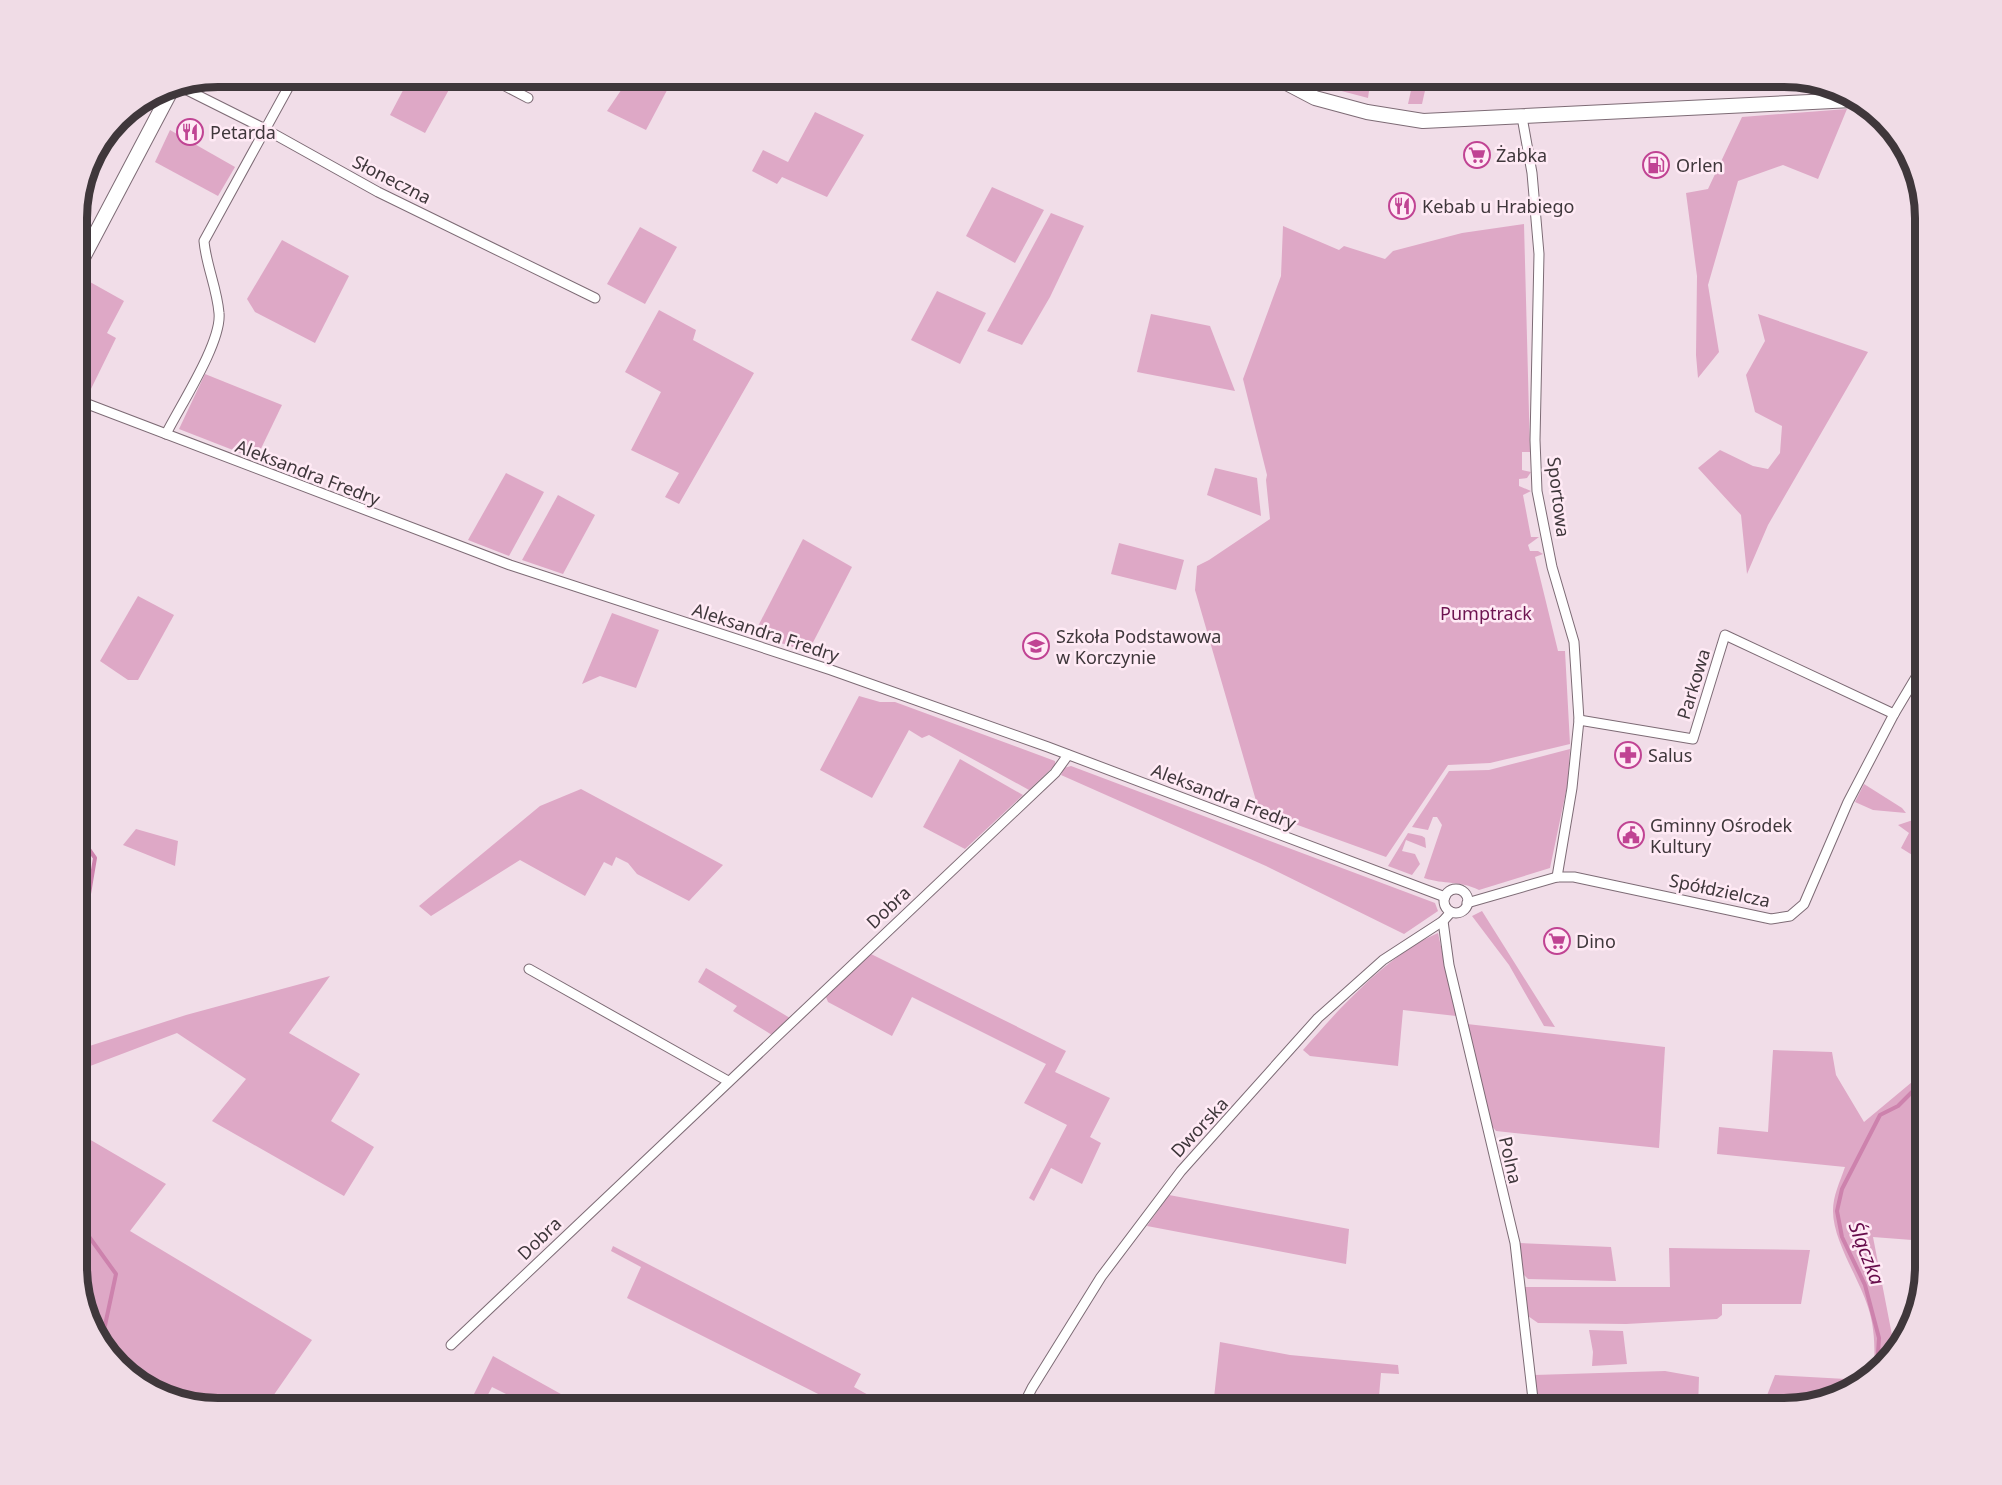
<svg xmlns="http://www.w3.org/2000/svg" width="2002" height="1485" viewBox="0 0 2002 1485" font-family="'Noto Sans',sans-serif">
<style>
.green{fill:#dea8c6}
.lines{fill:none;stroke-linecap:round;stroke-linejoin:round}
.stream{stroke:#cd82ad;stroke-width:4}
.minor-casing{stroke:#7d6b75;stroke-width:11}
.secondary-casing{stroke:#7d6b75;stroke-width:16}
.minor{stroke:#fff;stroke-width:9}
.secondary{stroke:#fff;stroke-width:14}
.labels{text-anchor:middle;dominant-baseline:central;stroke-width:5;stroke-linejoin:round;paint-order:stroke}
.poi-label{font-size:18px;fill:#3f373b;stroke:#ffeaf5;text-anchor:start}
.street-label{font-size:18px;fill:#3f373b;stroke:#ffeaf5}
.park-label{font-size:18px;fill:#6d1450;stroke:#ffeaf5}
.water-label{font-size:20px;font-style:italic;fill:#660b4a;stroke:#ffeaf5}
.rim{fill:none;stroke:#3f373b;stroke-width:8}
</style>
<rect width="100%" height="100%" fill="#f1dde8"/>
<g class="green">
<path d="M410,77h46l-31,56 -35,-18z"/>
<path d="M630,77h44l-28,53 -39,-19z"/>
<path d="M1318,77h53l-3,21 -53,-14z"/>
<path d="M1414,77h14l-6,27h-14z"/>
<path d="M1847,109l-29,70 -35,-14 -45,16 -30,104 11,67 -21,26 -2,-23 1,-79 -11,-83 22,-4 34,-72z"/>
<path d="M815,112l49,23 -37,62 -45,-20 -5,7 -25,-13 11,-21 25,12z"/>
<path d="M170,130l65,37 -17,29 -63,-34z"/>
<path d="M992,187l52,23 -29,53 -49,-27z"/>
<path d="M1051,213l33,13 -34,71 -28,48 -35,-14z"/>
<path d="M1524,224l6,228h-8v18l9,2 -4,6 -8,1v7l12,5 -8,4 8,42h8l-11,8 2,6h8l5,3 -8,3 23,94h7l5,93 -80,19 -42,2 -62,92 -127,-46 -64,-221 2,-24 12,-6 61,-41 -4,-39 1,-5 -24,-96 38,-103 2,-50 56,24 5,-4 41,13 8,-8 69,-18z"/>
<path d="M640,227l37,20 -32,57 -38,-20z"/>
<path d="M282,240l67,36 -34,67 -60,-31 -8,-13z"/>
<path d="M90,282l34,19 -17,32 9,5 -27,55 -12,-5v-82z"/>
<path d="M937,291l49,22 -26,51 -49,-24z"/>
<path d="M659,310l37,20 -3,10 61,33 -75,131 -14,-7 14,-24 -48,-23 30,-58 -36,-20z"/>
<path d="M1151,314l59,12 25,65 -98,-19z"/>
<path d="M1758,314l110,38 -100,173 -21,49 -6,-59 -43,-47 22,-18 33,16 15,3 12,-16 2,-27 -27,-14 -9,-37 19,-34z"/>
<path d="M205,374l77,31 -26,54 -77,-30z"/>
<path d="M1215,468l42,10 4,38 -54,-21z"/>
<path d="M506,473l38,19 -35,64 -41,-16z"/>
<path d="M558,495l37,20 -32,59 -41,-14z"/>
<path d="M803,539l49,28 -44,85 -54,-18z"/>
<path d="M1119,543l65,17 -8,30 -65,-16z"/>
<path d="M138,596l36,19 -36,65h-10l-28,-19z"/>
<path d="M612,613l47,17 -23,58 -36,-12 -18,8z"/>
<path d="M859,696l21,6h15l160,59v4l-26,25 -100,-55 -7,3 -13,-8 -37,68 -52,-28z"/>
<path d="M1570,749l-2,33 -18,86 -71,22c-20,-10 -34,-5 -55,-12l18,-53 -5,-8h-4l-5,13 -16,-3 37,-56 40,-1z"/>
<path d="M960,759l63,36 -58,54 -42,-22z"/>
<path d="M1071,766l364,137 3,8 -34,23 -138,-68 -205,-91 3,-7z"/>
<path d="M1864,784l38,24 4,5 -33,-3 -18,-8z"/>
<path d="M581,789l142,76 -34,36 -52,-27 -9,-11 -12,-6 -4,9 -8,-4 -19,34 -65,-36 -89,56 -12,-10 121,-100z"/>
<path d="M1925,816v47l-24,-15 8,-15 -11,-8z"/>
<path d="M136,829l42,12 -3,25 -52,-21z"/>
<path d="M1408,833l14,3 3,2 1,10 -20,-8 -4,11 13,3 5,10 -8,11 -24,-9z"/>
<path d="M1482,911l73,116 -11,-1 -35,-61 -37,-49z"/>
<path d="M1438,933l18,83 -53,-6 -5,56 -88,-10 -7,-6c36,-41 85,-96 135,-117z"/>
<path d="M871,954l195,97 -11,21 55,26 -20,39 11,6 -19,41 -31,-16 -17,33 -5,-3 38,-73 -43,-22 22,-39 -134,-67 -20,39 -64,-34 -2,-5z"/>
<path d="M706,968l84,50 -18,17 -39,-24 4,-5 -39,-24z"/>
<path d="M330,976l-41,57 71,41 -29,47 43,26 -30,49 -132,-75 34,-42 -69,-46 -100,38v-21l109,-35z"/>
<path d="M1467,1024l198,23 -6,101 -163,-17 -6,-7z"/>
<path d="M1773,1050l59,2 4,23 28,47 48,-40 13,-28c0,22 2,39 -12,57l12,8v122l-52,-4 19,98 10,1 -6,17 -22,19c1,-22 1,-44 -6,-65 -9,-29 -35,-66 -35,-96 0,-16 7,-29 12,-44l-128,-13 2,-27 49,5z"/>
<path d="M77,1132l89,52 -36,47 182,109 -41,59 -7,-1 -7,10h-39l-86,-29 -37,-42 -18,-61z"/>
<path d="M1169,1195l180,34 -3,35 -199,-38z"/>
<path d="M1519,1243l92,4 5,34 -88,-2 -5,-5z"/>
<path d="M613,1246l248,128 -7,13 34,19 -1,2h-41l-219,-110 14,-31 -30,-16z"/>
<path d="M1669,1248l141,2 -9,54h-79v11l-5,4 -91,5 -88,-1 -10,-7 -3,-29h145z"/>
<path d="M1589,1330l34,1 4,33 -35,2 1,-14z"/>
<path d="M1220,1342l70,13 108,10 1,9 -18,-1 -3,35 -165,-1z"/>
<path d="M493,1356l93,52h-52l-42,-21 -11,21h-14z"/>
<path d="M1665,1371l34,6 -1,31h-161l-3,-33z"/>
<path d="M1775,1375l89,5c-27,22 -68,29 -102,28z"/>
</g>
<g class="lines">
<g class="stream">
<path d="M77,966l18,-108 -18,-26"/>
<path d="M77,1220l39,54 -15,70"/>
<path d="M1877,1369l2,-31 -14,-53 -23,-48 -5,-26 5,-22 38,-74 18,-9 17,-17 10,-20"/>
</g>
<defs>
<g id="minor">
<path d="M488,77l40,21"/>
<path d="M177,85l88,44 113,63 217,106"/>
<path d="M1304,91l5,-14"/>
<path d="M1522,117l10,56 7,81 -4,186 2,51 15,76 22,75 5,78 -7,68 -15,89"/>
<path d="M77,400l433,165 321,105 217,77 397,150"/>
<path d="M166,434c14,-28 56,-92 53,-121 -2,-25 -13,-48 -15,-72l90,-164"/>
<path d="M1579,720l114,19 32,-104 169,79"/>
<circle cx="1456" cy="901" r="12"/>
<path d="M1467,903l90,-26h17l197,42 19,-3 14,-12 44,-102 46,-88 31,-52"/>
<path d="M1443,921l6,44 66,278 19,165"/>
<path d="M529,969l199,112"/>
<path d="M451,1345l604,-572 13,-18"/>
<path d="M1022,1408l10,-20 69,-111 80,-106 137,-153 65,-58 60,-39 8,-9"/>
</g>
<g id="secondary">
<path d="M1275,77l40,21 52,14 56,9 429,-21"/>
<path d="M77,269l97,-184"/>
</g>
</defs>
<use href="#minor" class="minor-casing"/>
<use href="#secondary" class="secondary-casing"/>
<use href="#minor" class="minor"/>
<use href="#secondary" class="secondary"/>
</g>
<defs>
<symbol id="restaurant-ring" viewBox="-11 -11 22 22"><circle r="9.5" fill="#ffeaf5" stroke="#c04393" stroke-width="1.5"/><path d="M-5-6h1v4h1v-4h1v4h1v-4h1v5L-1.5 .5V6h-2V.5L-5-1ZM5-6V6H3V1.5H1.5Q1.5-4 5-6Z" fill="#c04393"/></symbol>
<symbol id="supermarket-ring" viewBox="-11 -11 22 22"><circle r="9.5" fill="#ffeaf5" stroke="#c04393" stroke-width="1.5"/><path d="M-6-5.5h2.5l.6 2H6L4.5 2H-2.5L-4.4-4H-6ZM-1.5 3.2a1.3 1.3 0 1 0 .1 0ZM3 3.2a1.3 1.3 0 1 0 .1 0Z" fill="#c04393"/></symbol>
<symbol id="fuel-ring" viewBox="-11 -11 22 22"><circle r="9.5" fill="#ffeaf5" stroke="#c04393" stroke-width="1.5"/><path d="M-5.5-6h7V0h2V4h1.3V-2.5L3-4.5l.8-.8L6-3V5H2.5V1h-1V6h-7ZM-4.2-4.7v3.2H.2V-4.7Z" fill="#c04393"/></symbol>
<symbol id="school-ring" viewBox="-11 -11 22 22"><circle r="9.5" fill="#ffeaf5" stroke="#c04393" stroke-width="1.5"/><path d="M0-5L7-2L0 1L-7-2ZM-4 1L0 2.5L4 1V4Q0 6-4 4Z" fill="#c04393"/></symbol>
<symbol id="pharmacy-ring" viewBox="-11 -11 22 22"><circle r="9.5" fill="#ffeaf5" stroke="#c04393" stroke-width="1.5"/><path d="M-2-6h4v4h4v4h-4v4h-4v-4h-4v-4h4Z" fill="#c04393"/></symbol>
<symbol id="civic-ring" viewBox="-11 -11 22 22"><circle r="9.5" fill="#ffeaf5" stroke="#c04393" stroke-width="1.5"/><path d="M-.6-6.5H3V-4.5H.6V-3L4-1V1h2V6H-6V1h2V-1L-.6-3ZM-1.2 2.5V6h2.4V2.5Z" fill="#c04393"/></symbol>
</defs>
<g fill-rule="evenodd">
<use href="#restaurant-ring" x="175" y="117" width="30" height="30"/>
<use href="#supermarket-ring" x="1462" y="140" width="30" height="30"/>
<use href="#fuel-ring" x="1641" y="150" width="30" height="30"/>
<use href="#restaurant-ring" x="1387" y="191" width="30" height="30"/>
<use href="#school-ring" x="1021" y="631" width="30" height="30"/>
<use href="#pharmacy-ring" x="1613" y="740" width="30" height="30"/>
<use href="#civic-ring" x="1616" y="820" width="30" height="30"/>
<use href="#supermarket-ring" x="1542" y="926" width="30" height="30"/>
</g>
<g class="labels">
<g class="poi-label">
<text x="210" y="132">Petarda</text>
<text x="1496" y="155">Żabka</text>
<text x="1676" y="165">Orlen</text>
<text x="1422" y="206">Kebab u Hrabiego</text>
<text x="1056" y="636">Szkoła Podstawowa<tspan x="1056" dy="21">w Korczynie</tspan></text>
<text x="1648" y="755">Salus</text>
<text x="1650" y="825">Gminny Ośrodek<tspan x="1650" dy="21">Kultury</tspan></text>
<text x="1576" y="941">Dino</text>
</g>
<g class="street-label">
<text transform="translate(392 179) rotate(27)">Słoneczna</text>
<text transform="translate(308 472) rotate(21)">Aleksandra Fredry</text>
<text transform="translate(1559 497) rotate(83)">Sportowa</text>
<text transform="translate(766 632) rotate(18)">Aleksandra Fredry</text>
<text transform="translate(1693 684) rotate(-73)">Parkowa</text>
<text transform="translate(1224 796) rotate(21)">Aleksandra Fredry</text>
<text transform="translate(1720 890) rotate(12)">Spółdzielcza</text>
<text transform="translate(888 907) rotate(-43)">Dobra</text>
<text transform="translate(1199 1127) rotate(-47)">Dworska</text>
<text transform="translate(1511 1160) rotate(77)">Polna</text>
<text transform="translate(539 1238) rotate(-44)">Dobra</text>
</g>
<g class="park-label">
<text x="1486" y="613">Pumptrack</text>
</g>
<g class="water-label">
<text transform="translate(1867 1253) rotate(69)">Ślączka</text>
</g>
</g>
<path d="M0 0H2002V1485H0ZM218 87H1784A131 131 0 0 1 1915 218V1267A131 131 0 0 1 1784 1398H218A131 131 0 0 1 87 1267V218A131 131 0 0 1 218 87Z" fill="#f0dce6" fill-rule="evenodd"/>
<path class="rim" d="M218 87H1784A131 131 0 0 1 1915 218V1267A131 131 0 0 1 1784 1398H218A131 131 0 0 1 87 1267V218A131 131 0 0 1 218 87Z"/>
</svg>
